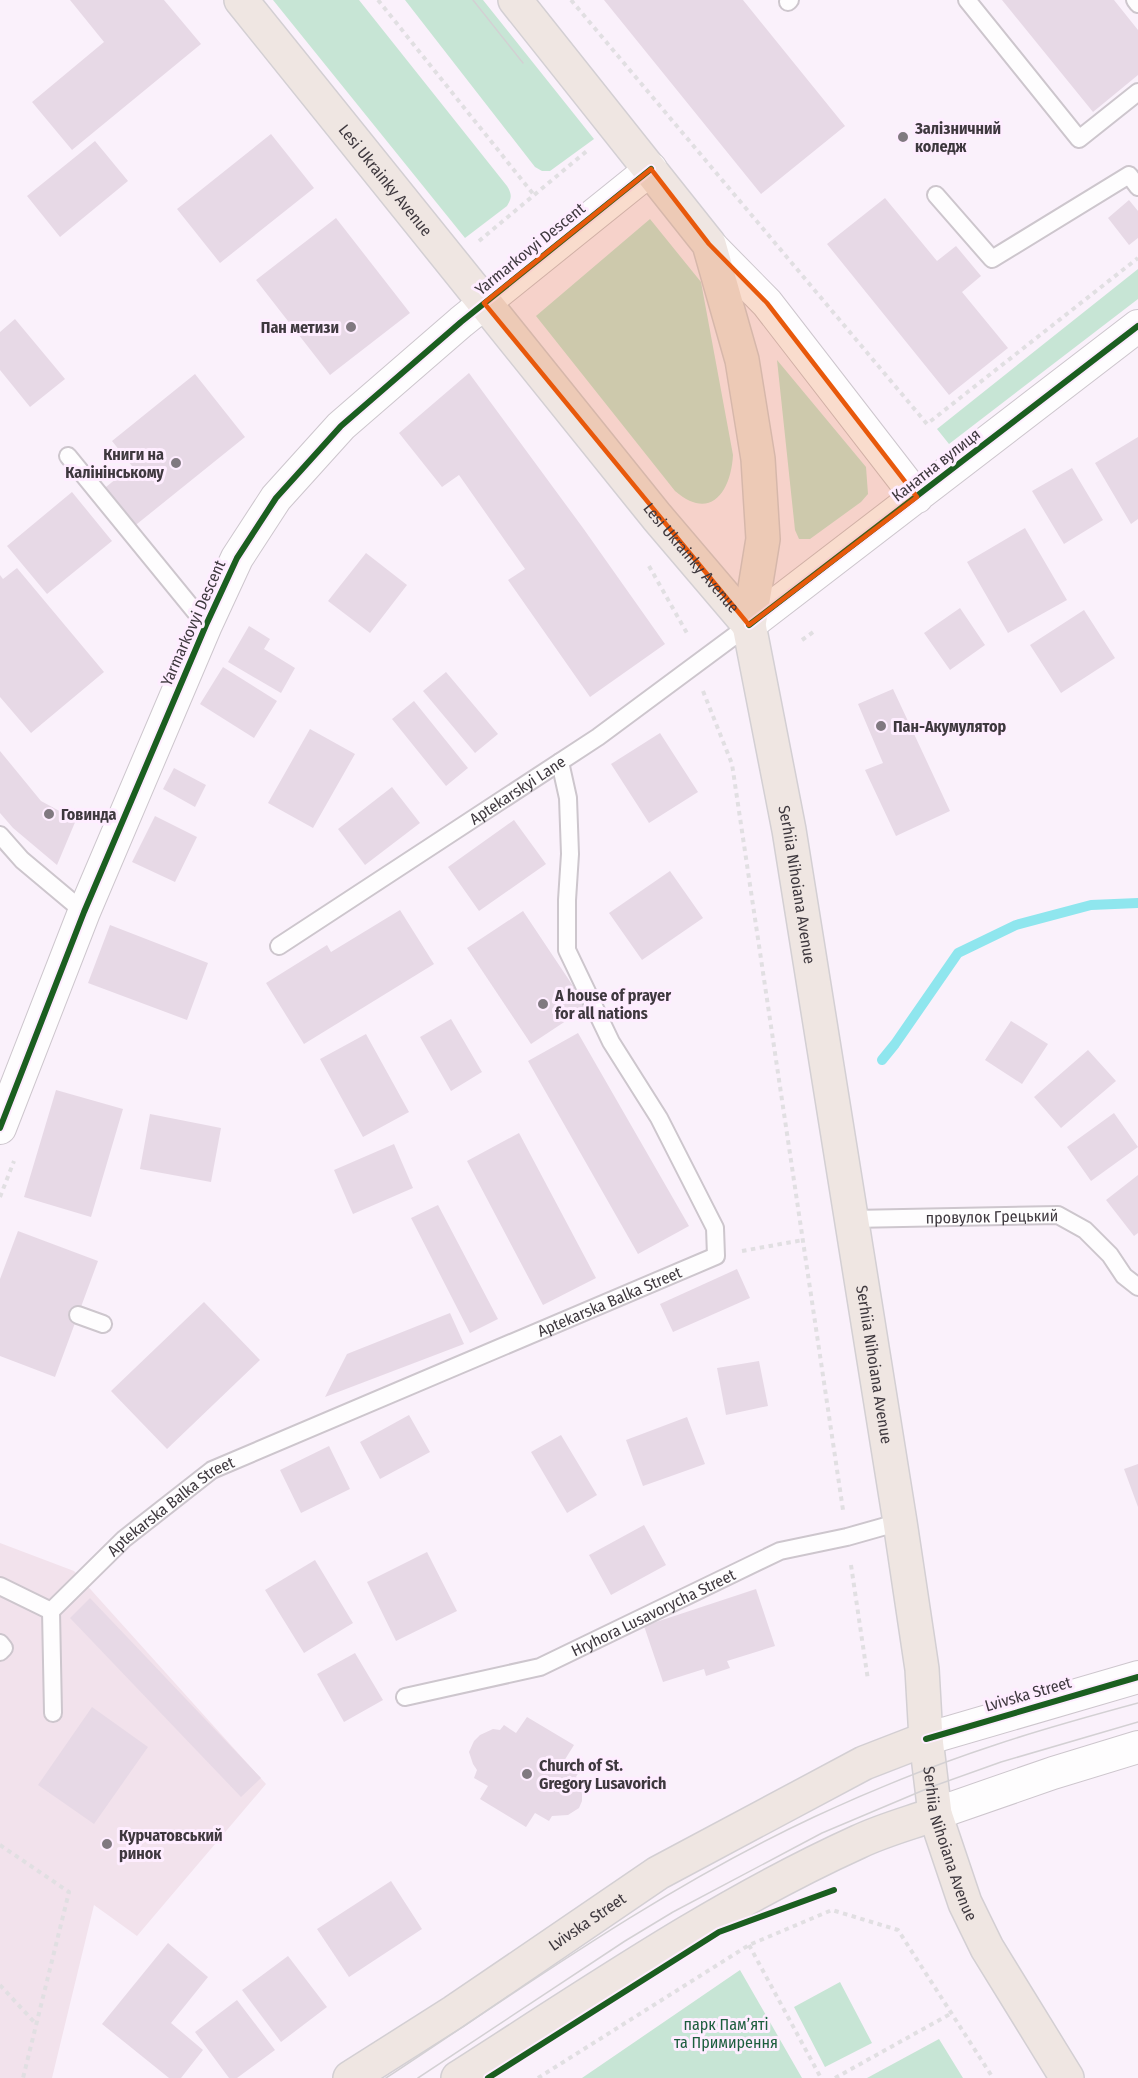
<svg xmlns="http://www.w3.org/2000/svg" width="1138" height="2078" font-family="'Fira Sans Condensed',sans-serif">
<rect width="100%" height="100%" fill="#faf1fb"/>
<!-- commercial -->
<path fill="#f2e2ec" d="M0 1543 74 1571 266 1784 137 1936 94 1905 52 2078H0Z"/>
<!-- green -->
<path fill="#c7e5d5" d="M273 0H359L507 186C512 194 512 198 507 206L465 238Z
M405 0H483L594 139 550 171H542L535 167Z
M650 219 701 282 733 455C731 491 711 522 675 491L536 316Z
M1138 269V299L949 444 937 429Z
M777 360 866 467 868 494 861 502 810 539H799L795 530Z
M740 1970 802 2078H582Z
M840 1982 872 2043 825 2067 794 2007Z
M939 2039 963 2078H867Z"/>
<g fill="none" stroke-linecap="round" stroke-linejoin="round">
<!-- stream -->
<path stroke="#8fe6ee" stroke-width="10" d="M882 1060 895 1044 958 953 1016 925 1091 905 1138 903"/>
</g>
<!-- building -->
<path fill="#e7d9e6" d="M70 0H164L201 44 72 150 32 102 104 42Z
M604 0H743L845 126 761 194Z
M1002 0H1114L1138 30V75L1093 112Z
M271 134 314 188 220 263 177 209Z
M95 141 128 181 60 237 27 196Z
M885 198 937 261 956 246 981 276 962 292 1008 348 949 395 827 244Z
M1129 200 1138 211V238L1129 245 1108 218Z
M336 218 410 313 330 375 256 280Z
M15 319 65 379 30 407 0 370V332Z
M469 373 583 528 665 644 590 697 508 580 525 569 459 475 442 487 399 433Z
M195 374 245 437 132 528 101 491 132 466 112 441Z
M1138 437V519L1131 524 1095 463Z
M1072 468 1103 520 1064 544 1032 491Z
M72 492 112 541 47 594 7 546Z
M1025 528 1067 600 1008 633 967 562Z
M366 553 407 585 370 633 328 601Z
M17 568 104 672 31 733 0 697V575L3 579Z
M960 608 985 645 950 670 924 633Z
M1084 610 1115 658 1061 693 1030 645Z
M249 626 270 639 264 649 295 668 281 693 228 662Z
M223 667 277 701 254 738 200 704Z
M446 672 498 734 475 753 423 691Z
M893 689 950 811 896 836 865 770 883 763 858 704Z
M414 701 468 768 446 786 392 719Z
M310 729 355 754 313 828 268 803Z
M660 733 698 792 649 823 611 764Z
M0 751 41 801 76 820 57 865 13 828 0 813Z
M174 768 206 785 195 807 163 789Z
M392 787 420 823 365 865 338 829Z
M155 816 197 837 175 882 132 862Z
M514 820 546 864 479 911 448 867Z
M670 871 703 918 642 960 609 913Z
M400 910 434 964 304 1044 266 983 327 945 331 952Z
M523 911 587 1007 531 1044 467 948Z
M110 925 208 963 187 1020 88 983Z
M451 1019 482 1072 451 1091 420 1037Z
M1011 1021 1048 1044 1022 1084 985 1060Z
M578 1033 689 1226 638 1254 528 1061Z
M366 1034 409 1112 363 1137 320 1059Z
M1088 1050 1116 1081 1061 1128 1034 1097Z
M56 1090 123 1109 91 1217 24 1197Z
M1114 1113 1138 1147 1091 1181 1067 1147Z
M150 1114 221 1128 211 1182 140 1169Z
M519 1133 596 1278 543 1305 467 1161Z
M394 1144 413 1188 353 1214 334 1170Z
M1138 1175V1233L1134 1236 1106 1200Z
M438 1205 498 1319 470 1333 411 1218Z
M18 1231 98 1261 55 1377 0 1356V1279Z
M737 1269 750 1298 673 1332 660 1304Z
M204 1302 260 1360 167 1449 111 1391Z
M450 1313 464 1344 325 1397 347 1354Z
M759 1361 768 1406 726 1415 717 1368Z
M409 1415 430 1452 380 1479 360 1442Z
M687 1417 705 1464 643 1486 626 1440Z
M561 1435 597 1495 567 1513 531 1452Z
M329 1446 350 1489 301 1513 280 1470Z
M1138 1464V1507L1124 1469Z
M644 1525 666 1565 611 1595 589 1555Z
M427 1552 457 1611 396 1641 367 1582Z
M315 1560 353 1623 304 1653 265 1590Z
M756 1589 775 1646 727 1661 730 1668 706 1676 704 1669 663 1682 644 1626Z
M90 1598 261 1778 241 1797 70 1618Z
M355 1653 383 1700 344 1722 317 1674Z
M92 1707 148 1747 94 1824 38 1785Z
M527 1717 574 1745 564 1761 580 1770 576 1777 581 1784 582 1792V1801L579 1808 568 1815 552 1816 549 1821 535 1813 526 1827 480 1799 488 1786 474 1778 477 1770 473 1764 469 1752 474 1741 480 1735 493 1729 500 1730 504 1725 516 1733Z
M391 1881 422 1929 349 1977 317 1929Z
M168 1943 208 1977 171 2023 203 2050 181 2078H169L102 2024Z
M288 1956 327 2007 281 2042 242 1990Z
M237 2000 275 2050 237 2078H229L195 2032Z"/>
<g fill="none" stroke-linecap="round" stroke-linejoin="round">
<!-- lane casing -->
<g stroke="#cdc6cd" stroke-width="20">
<g id="lane">
<path d="M967 0 1079 139 1138 92"/>
<path d="M1135 0 1138 4"/>
<path d="M788 2 790 0"/>
<path d="M936 195 992 259 1129 175 1138 187"/>
<path d="M68 456 206 625"/>
<path d="M0 835 22 860 84 912"/>
<path id="s1" d="M279 946 598 737 749 625"/>
<path id="s2" d="M852 1219 1058 1215 1085 1230 1110 1255 1124 1276 1138 1287"/>
<path d="M78 1315 103 1324"/>
<path d="M0 1586 51 1611"/>
<path id="s3" d="M51 1611 124 1539 212 1470 716 1256 715 1228 659 1118 611 1042 567 950V900L570 854 568 798 560 762"/>
<path d="M51 1611 53 1713"/>
<path d="M0 1643 4 1648 0 1652"/>
<path id="s4" d="M405 1697 540 1667 780 1551 847 1537 900 1522"/>
</g>
</g>
<!-- street casing -->
<g stroke="#cdc6cd" stroke-width="34">
<path id="street" d="M709 244 767 303 917 497
M749 625 1138 326
M0 1128 84 912 206 625 237 558 276 498 341 426 461 322 651 169
M926 1739 1138 1677
M935 1814 1053 1773 1138 1747"/>
</g>
<!-- primary casing -->
<g stroke="#d3cfd3" stroke-width="36">
<g id="primary">
<path id="s5" d="M241 0 657 517 749 625"/>
<path id="s6" d="M515 0 709 244 742 360 758 459 763 539 749 625 789 830 900 1522 922 1669 926 1739 935 1814 965 1903 987 1948 1067 2078"/>
<path id="s7" d="M350 2078 454 2012 658 1873 864 1763 926 1739"/>
<path d="M458 2078C588 1995 717 1906 858 1842 883 1830 910 1823 935 1814"/>
</g>
</g>
<!-- path -->
<path stroke="#e1dfe2" stroke-width="4" stroke-dasharray="4.5 4.5" stroke-linecap="butt" d="M378 0 534 195
M571 0 927 424 1138 258
M479 241 588 150
M649 566 688 635
M802 640 816 630
M703 691 732 764 843 1510
M0 1197 14 1161
M742 1251 803 1240
M851 1565 868 1680
M0 1845 69 1892 23 2078
M749 1945 821 2078
M0 1985 36 2024
M538 2078 749 1945 832 1910 898 1930 993 2078
M835 2078 952 2013"/>
<!-- lane -->
<use href="#lane" stroke="#fefdfe" stroke-width="16"/>
<!-- street -->
<use href="#street" stroke="#fefdfe" stroke-width="32"/>
<!-- primary -->
<use href="#primary" stroke="#efe6e2" stroke-width="33"/>
<!-- tram -->
<path stroke="#d3d0d3" stroke-width="1.5" d="M473 0 523 63
M386 2078C525 1986 662 1888 814 1817 872 1790 934 1765 995 1745 1042 1729 1090 1716 1138 1703
M418 2078 625 1941 673 1912 822 1833 931 1787 1001 1762 1138 1722"/>
<!-- cycleway casing -->
<g stroke="#feedff" stroke-width="10">
<path id="cycleway" d="M749 625 1138 326
M0 1128 84 912 206 625 237 558 276 498 341 426 461 322 651 169
M926 1739 1138 1677
M488 2078 719 1932 834 1890"/>
</g>
<!-- cycleway -->
<use href="#cycleway" stroke="#1b5e20" stroke-width="6"/>
</g>
<!-- marked area -->
<path fill="#e8590c" fill-opacity="0.2" stroke="#e8590c" stroke-width="4.5" stroke-linejoin="round" d="M651 169 709 244 767 303 917 497 749 625 484 303Z"/>
<!-- markers -->
<g fill="#807980" stroke="#feedff" stroke-width="2">
<circle cx="903" cy="137" r="6"/>
<circle cx="351" cy="327" r="6"/>
<circle cx="176" cy="463" r="6"/>
<circle cx="881" cy="726" r="6"/>
<circle cx="49" cy="814" r="6"/>
<circle cx="543" cy="1004" r="6"/>
<circle cx="527" cy="1774" r="6"/>
<circle cx="107" cy="1844" r="6"/>
</g>
<g text-anchor="middle" dominant-baseline="central" stroke-width="6" stroke-linejoin="round" paint-order="stroke">
<!-- poi labels -->
<g font-size="16" font-weight="bold" fill="#3e383e" stroke="#feedff" text-anchor="start">
<text x="915" y="128">Залізничний<tspan x="915" dy="18">коледж</tspan></text>
<text x="339" y="327" text-anchor="end">Пан метизи</text>
<text x="164" y="454" text-anchor="end">Книги на<tspan x="164" dy="18">Калінінському</tspan></text>
<text x="893" y="726">Пан-Акумулятор</text>
<text x="61" y="814">Говинда</text>
<text x="555" y="995">A house of prayer<tspan x="555" dy="18">for all nations</tspan></text>
<text x="539" y="1765">Church of St.<tspan x="539" dy="18">Gregory Lusavorich</tspan></text>
<text x="119" y="1835">Курчатовський<tspan x="119" dy="18">ринок</tspan></text>
</g>
<!-- street labels -->
<g font-size="16" fill="#3e383e" stroke="#feedff">
<text stroke="none"><textPath href="#s5" startOffset="231">Lesi Ukrainky Avenue</textPath></text>
<text transform="translate(530 249) rotate(-39)">Yarmarkovyi Descent</text>
<text transform="translate(936 465) rotate(-38)">Канатна вулиця</text>
<text stroke="none"><textPath href="#s5" startOffset="717">Lesi Ukrainky Avenue</textPath></text>
<text transform="translate(193 623) rotate(-66)">Yarmarkovyi Descent</text>
<text stroke="none"><textPath href="#s1" startOffset="285">Aptekarskyi Lane</textPath></text>
<text stroke="none"><textPath href="#s6" startOffset="964">Serhiia Nihoiana Avenue</textPath></text>
<text stroke="none"><textPath href="#s2" startOffset="140">провулок Грецький</textPath></text>
<text stroke="none"><textPath href="#s3" startOffset="646">Aptekarska Balka Street</textPath></text>
<text stroke="none"><textPath href="#s6" startOffset="1450">Serhiia Nihoiana Avenue</textPath></text>
<text stroke="none"><textPath href="#s3" startOffset="160">Aptekarska Balka Street</textPath></text>
<text stroke="none"><textPath href="#s4" startOffset="264">Hryhora Lusavorycha Street</textPath></text>
<text transform="translate(1028 1694) rotate(-16)">Lvivska Street</text>
<text stroke="none"><textPath href="#s6" startOffset="1936">Serhiia Nihoiana Avenue</textPath></text>
<text stroke="none"><textPath href="#s7" startOffset="284">Lvivska Street</textPath></text>
</g>
<!-- park labels -->
<g font-size="16" fill="#1d5e3e" stroke="#feedff">
<text x="726" y="2024">парк Памʼяті<tspan x="726" dy="18">та Примирення</tspan></text>
</g>
</g>
</svg>
